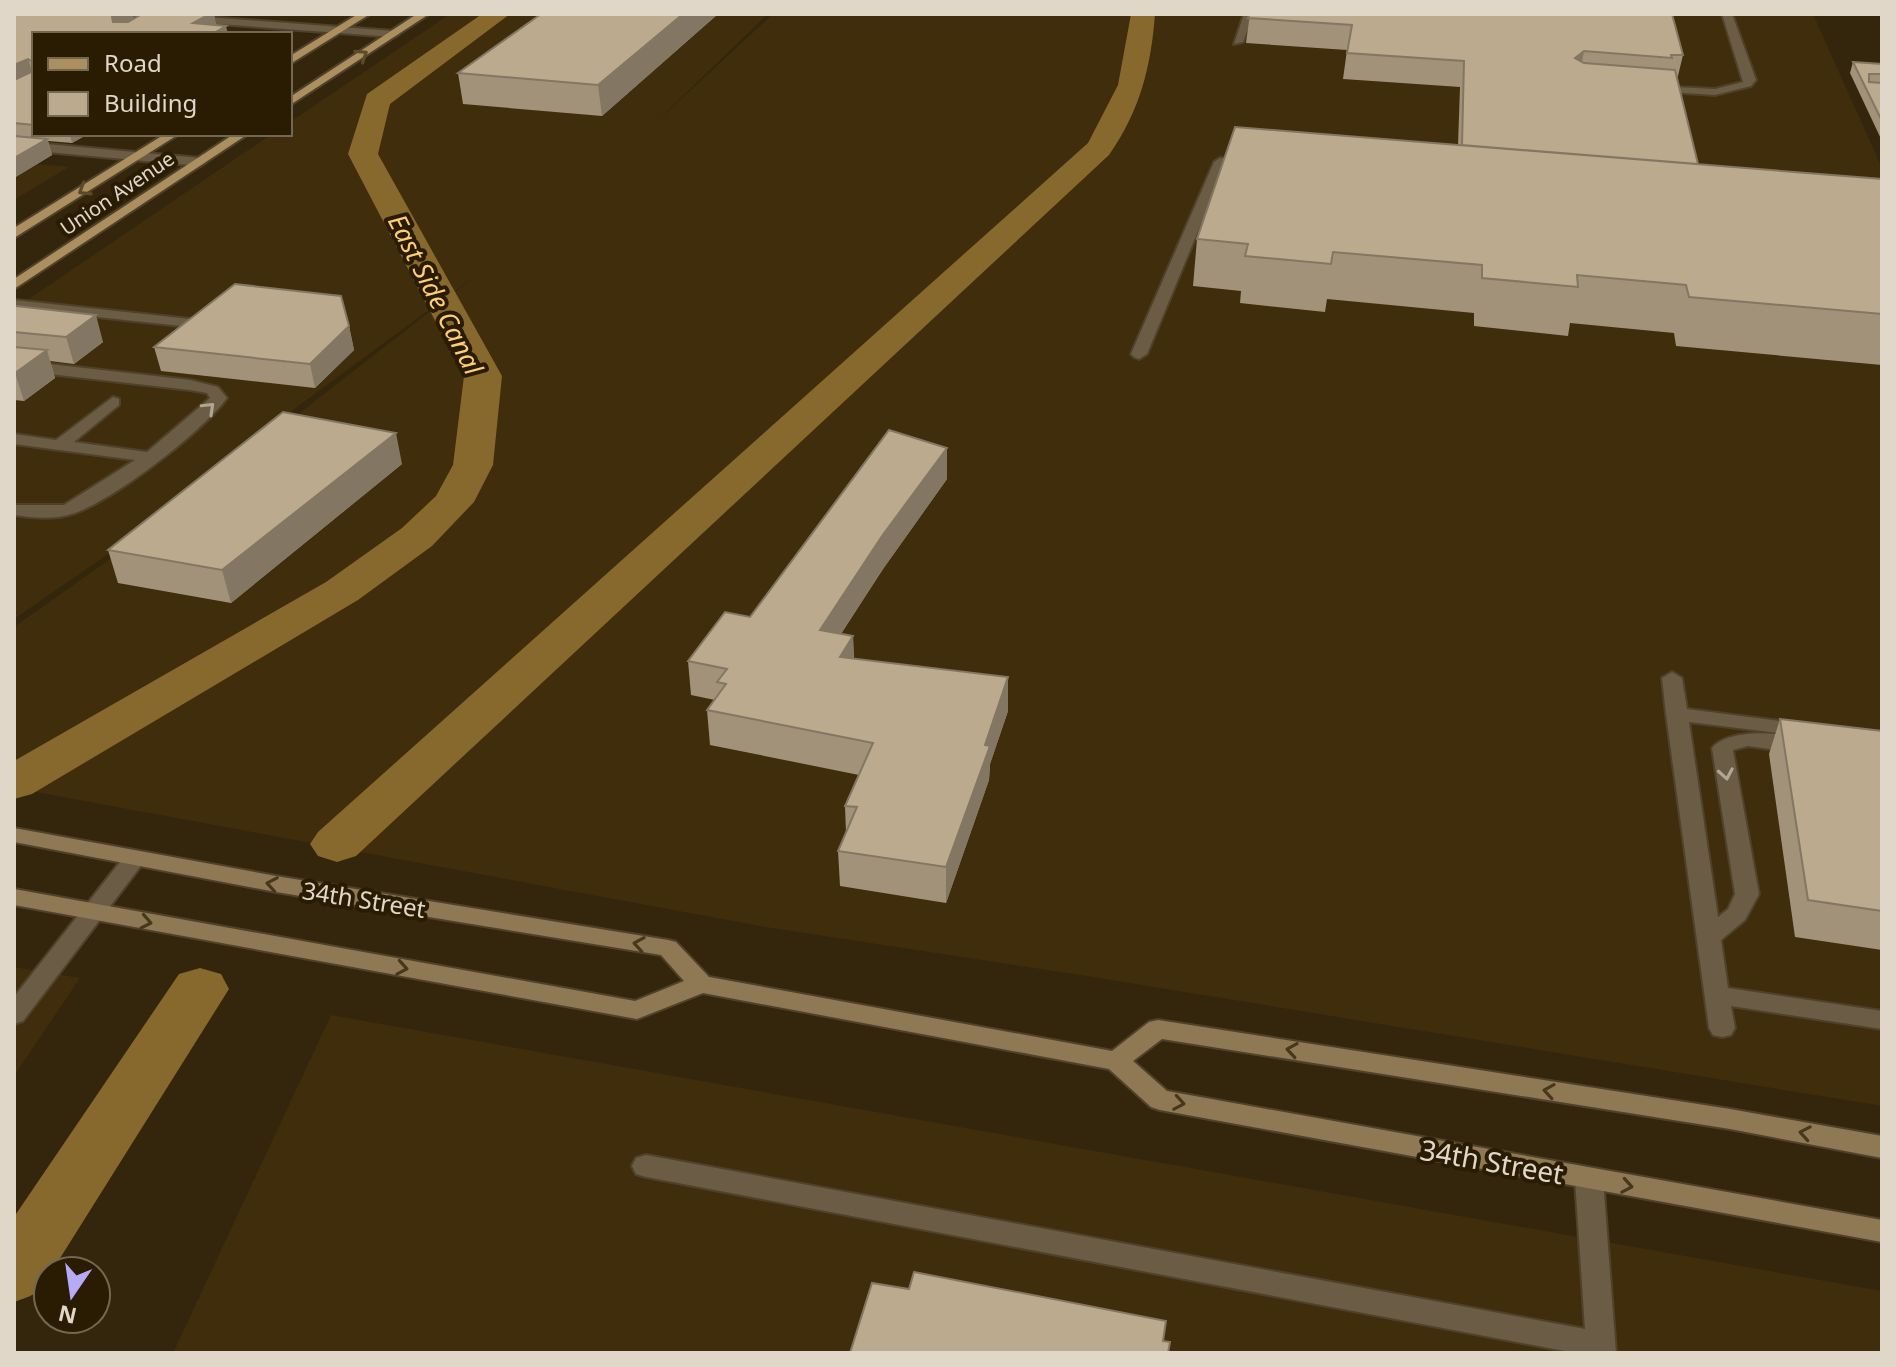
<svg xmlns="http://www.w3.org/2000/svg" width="1896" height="1367" font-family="'Noto Sans',sans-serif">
<rect width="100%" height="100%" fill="#34260c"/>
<!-- built -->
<path fill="#3f2d0b" d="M450 14H768L655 123 773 14H1813L1882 168V1106L1074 974 765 927 14 788V627L134 542 478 274 297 407 136 535 14 619V309L272 134H290V122Z
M14 162 69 167 14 200Z
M14 967 80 978 14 1076Z
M331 1015 1882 1291V1353H173Z"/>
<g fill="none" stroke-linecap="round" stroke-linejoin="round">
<!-- canal -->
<path fill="#87682d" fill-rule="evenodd" d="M482 14H510L390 104 378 154 502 376 493 465 474 502 432 546 358 600 32 794 14 799V761L326 582 402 528 436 496 453 465 464 376 348 154 367 94Z
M1131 14H1155C1151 67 1140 111 1109 155L356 856 337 862 318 856 310 844 318 832 1088 143 1118 85Z
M200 968 221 974 229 989 52 1271H48C47 1292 31 1296 14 1302V1217L179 974Z"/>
<!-- lane casing -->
<g stroke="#50422a" stroke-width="4">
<path id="lane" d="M1244 14H1254L1243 42 1234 44Z
M1722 14H1732L1756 80 1751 86 1715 95 1652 91 1650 89 1656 86 1715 89 1743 82Z
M1220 158 1247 160 1253 164 1247 168 1225 166 1147 354 1139 359 1134 357 1131 354 1214 162Z
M14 300 209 321 216 325 209 329 14 308Z
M14 360 190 380 218 387 227 398C202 432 115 499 75 513 55 520 35 518 14 515V505H64L135 460 14 444V434L56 440 113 397 119 399V405L74 442 147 452 210 398 207 393 190 390 14 370Z
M1672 672 1682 678 1687 709 1803 724 1813 730 1803 736 1689 722 1718 917 1728 909 1735 894 1712 748C1727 728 1794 729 1809 747L1799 753 1748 746 1733 750 1759 894 1745 920 1721 940 1728 988 1882 1011V1029L1731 1006 1735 1028 1731 1035 1722 1037 1713 1035 1709 1028 1666 714 1662 678Z
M135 851 143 853 146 858 143 863 23 1021 14 1024V997L127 853Z
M646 1155 1585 1329 1575 1179 1579 1171 1589 1168 1599 1171 1603 1179 1616 1353H1575L646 1177 636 1174 632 1166 636 1158Z"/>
</g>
<!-- street casing -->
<g stroke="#50422a" stroke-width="4">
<path id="street" d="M118 14H165L394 31 399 34 394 37 123 17Z
M14 141 200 158 206 162 200 166 14 149Z"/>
</g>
<!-- secondary casing -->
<g stroke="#50422a" stroke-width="4">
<path id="secondary" d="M14 828 276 876 668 940 676 942 709 977 1112 1051 1149 1022 1158 1020 1730 1109 1882 1136V1158L1730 1129 1162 1039 1133 1061 1167 1091 1882 1220V1242L1160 1110 1151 1107 1109 1069 703 993 637 1019 14 905V889L635 1001 684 981 661 955 276 892 14 842Z"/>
</g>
<!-- primary casing -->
<g stroke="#50422a" stroke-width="4">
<path id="primary" d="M358 14H370L290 64V56Z
M417 14H429L290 105V97Z
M165 134H179L14 238V228Z
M234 134H248L14 289V279Z"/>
</g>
<!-- lane -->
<use href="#lane" fill="#6a5c45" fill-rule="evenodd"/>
<!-- street -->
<use href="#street" fill="#6a5c45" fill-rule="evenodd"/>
<!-- secondary -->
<use href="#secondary" fill="#8f7954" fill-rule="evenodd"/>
<!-- primary -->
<use href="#primary" fill="#ab8f5f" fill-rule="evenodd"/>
</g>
<!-- wall -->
<path fill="#a19279" d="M14 14H132L134 19 142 14H240L236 16 214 15 216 25 34 34V134H88L72 143 48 141 52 155 14 178Z
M718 14 602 116 463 104 458 73Z
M1250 14 1683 55 1677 80 1698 164 1882 179V365L1676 346 1674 333 1570 323 1568 336 1474 326V313L1327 299 1325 312 1240 303 1241 291 1193 286 1197 239 1458 145 1460 87 1343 79 1347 50 1246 43Z
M1853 62 1882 64V141L1850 73Z
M14 307 103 342 74 364 50 361 55 378 24 401 14 400Z
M349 326 354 350 315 388 161 371 154 347Z
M402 464 231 603 118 583 108 550Z
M947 479 883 569 841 634 853 636 854 659 1008 677V711L990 764 989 780 946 903 840 886 838 851 846 833 845 806 859 775 710 745 707 710 715 700 691 695 688 661Z
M1780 719 1882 731V950L1795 937 1769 754Z"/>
<!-- shaded-wall -->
<path fill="#837763" d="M117 14H132L134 21 116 31 112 17Z
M210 14H214L216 27 193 23Z
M683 14H718L602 116 598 85Z
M226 26 228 34H212Z
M1584 51 1579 77 1575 58Z
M28 59 33 74 14 83V65Z
M70 134H88L72 143Z
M47 139 52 155 14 178V158Z
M96 315 103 342 74 364 66 337Z
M349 326 354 350 315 388 310 364Z
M47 350 55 378 24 401 15 373Z
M396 433 402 464 231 603 222 570Z
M947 448V479L883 569 821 664 820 630 882 536Z
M853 636 854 670 840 657Z
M1008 677V711L990 764 989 780 946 903V867L985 745Z"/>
<!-- building -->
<path fill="#bbaa8d" stroke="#837763" stroke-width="2" d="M14 14H117L112 17 113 22H128L142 14H210L193 23 226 26 212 34H34V125L14 123V80L31 72 33 62 28 59 14 65Z
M541 14H683L598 85 458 73Z
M1250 14H1672L1683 55H1671L1672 58 1584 51 1575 58 1584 63 1675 70 1698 164 1462 145 1464 61 1347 53 1352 25 1248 18Z
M1853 62 1882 64V74H1869V82L1882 83V121Z
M1235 127 1882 179V314L1689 297 1686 285 1577 275 1578 287 1482 278V265L1333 252 1331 264 1245 256 1248 244 1197 239Z
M14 136 47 139 14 158Z
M235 284 341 296 349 326 310 364 154 347Z
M16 306 96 315 66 337 14 332V307Z
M14 347 47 350 15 373Z
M283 412 396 433 222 570 108 550Z
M889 430 947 448 882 536 820 630 853 636 840 657 1008 677 985 745 990 746 946 867 838 851 857 807 845 806 873 743 707 710 726 684 717 682 727 669 688 661 725 612 750 617Z
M1780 719 1882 731V911L1808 900Z
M914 1272 1166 1321 1163 1341 1170 1342 1168 1353H850L872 1283 909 1289Z"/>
<!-- one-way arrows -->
<defs><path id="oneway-chevron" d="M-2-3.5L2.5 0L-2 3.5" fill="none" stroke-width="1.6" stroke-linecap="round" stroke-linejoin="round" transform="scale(2)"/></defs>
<g stroke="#5d4a28">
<use href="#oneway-chevron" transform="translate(362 55) rotate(-33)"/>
<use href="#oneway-chevron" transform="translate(84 190) rotate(148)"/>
</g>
<g stroke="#b1a694">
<use href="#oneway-chevron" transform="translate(209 408) rotate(-44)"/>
<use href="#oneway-chevron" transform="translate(1726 774) rotate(80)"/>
</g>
<g stroke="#48381b">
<use href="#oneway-chevron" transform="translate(272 884) rotate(-170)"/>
<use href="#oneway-chevron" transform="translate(146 922) rotate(11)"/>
<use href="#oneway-chevron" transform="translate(639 944) rotate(-171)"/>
<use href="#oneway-chevron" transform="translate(402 968) rotate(10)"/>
<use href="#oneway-chevron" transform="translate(1292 1050) rotate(-171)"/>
<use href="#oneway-chevron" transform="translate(1549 1091) rotate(-171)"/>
<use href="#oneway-chevron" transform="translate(1179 1103) rotate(10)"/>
<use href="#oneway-chevron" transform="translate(1805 1133) rotate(-170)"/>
<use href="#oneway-chevron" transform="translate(1627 1186) rotate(10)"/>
</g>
<g text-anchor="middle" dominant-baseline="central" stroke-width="8" stroke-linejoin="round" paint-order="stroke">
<!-- far-street labels -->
<g font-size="20" fill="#e0d7c8" stroke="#291c03">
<text transform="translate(117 193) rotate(-34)">Union Avenue</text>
</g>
<!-- street labels -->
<g font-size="24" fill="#e0d7c8" stroke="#291c03">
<text transform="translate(364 899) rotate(9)">34th Street</text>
</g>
<!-- water labels -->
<g font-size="26" font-style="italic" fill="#fdce79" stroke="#291c03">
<text transform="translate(436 294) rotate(63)">East Side Canal</text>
</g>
<!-- near-street labels -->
<g font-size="28" fill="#e0d7c8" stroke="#291c03">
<text transform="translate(1492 1161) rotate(10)">34th Street</text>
</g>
</g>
<!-- border -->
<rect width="1896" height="1367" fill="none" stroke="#e0d7c8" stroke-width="32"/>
<!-- legend -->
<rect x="32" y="32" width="260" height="104" fill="#291c03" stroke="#726752" stroke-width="2"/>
<rect x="48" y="58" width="40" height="12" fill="#ab8f5f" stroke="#726752" stroke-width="2"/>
<text x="104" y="72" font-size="24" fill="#e0d7c8">Road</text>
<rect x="48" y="92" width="40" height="24" fill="#bbaa8d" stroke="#726752" stroke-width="2"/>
<text x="104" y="112" font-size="24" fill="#e0d7c8">Building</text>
<!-- north arrow -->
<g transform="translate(72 1295) rotate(193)"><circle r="38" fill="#291c03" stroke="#726752" stroke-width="2"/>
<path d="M0-6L14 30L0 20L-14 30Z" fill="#b7abf8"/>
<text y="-12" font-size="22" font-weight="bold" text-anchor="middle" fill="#e0d7c8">N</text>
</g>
</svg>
